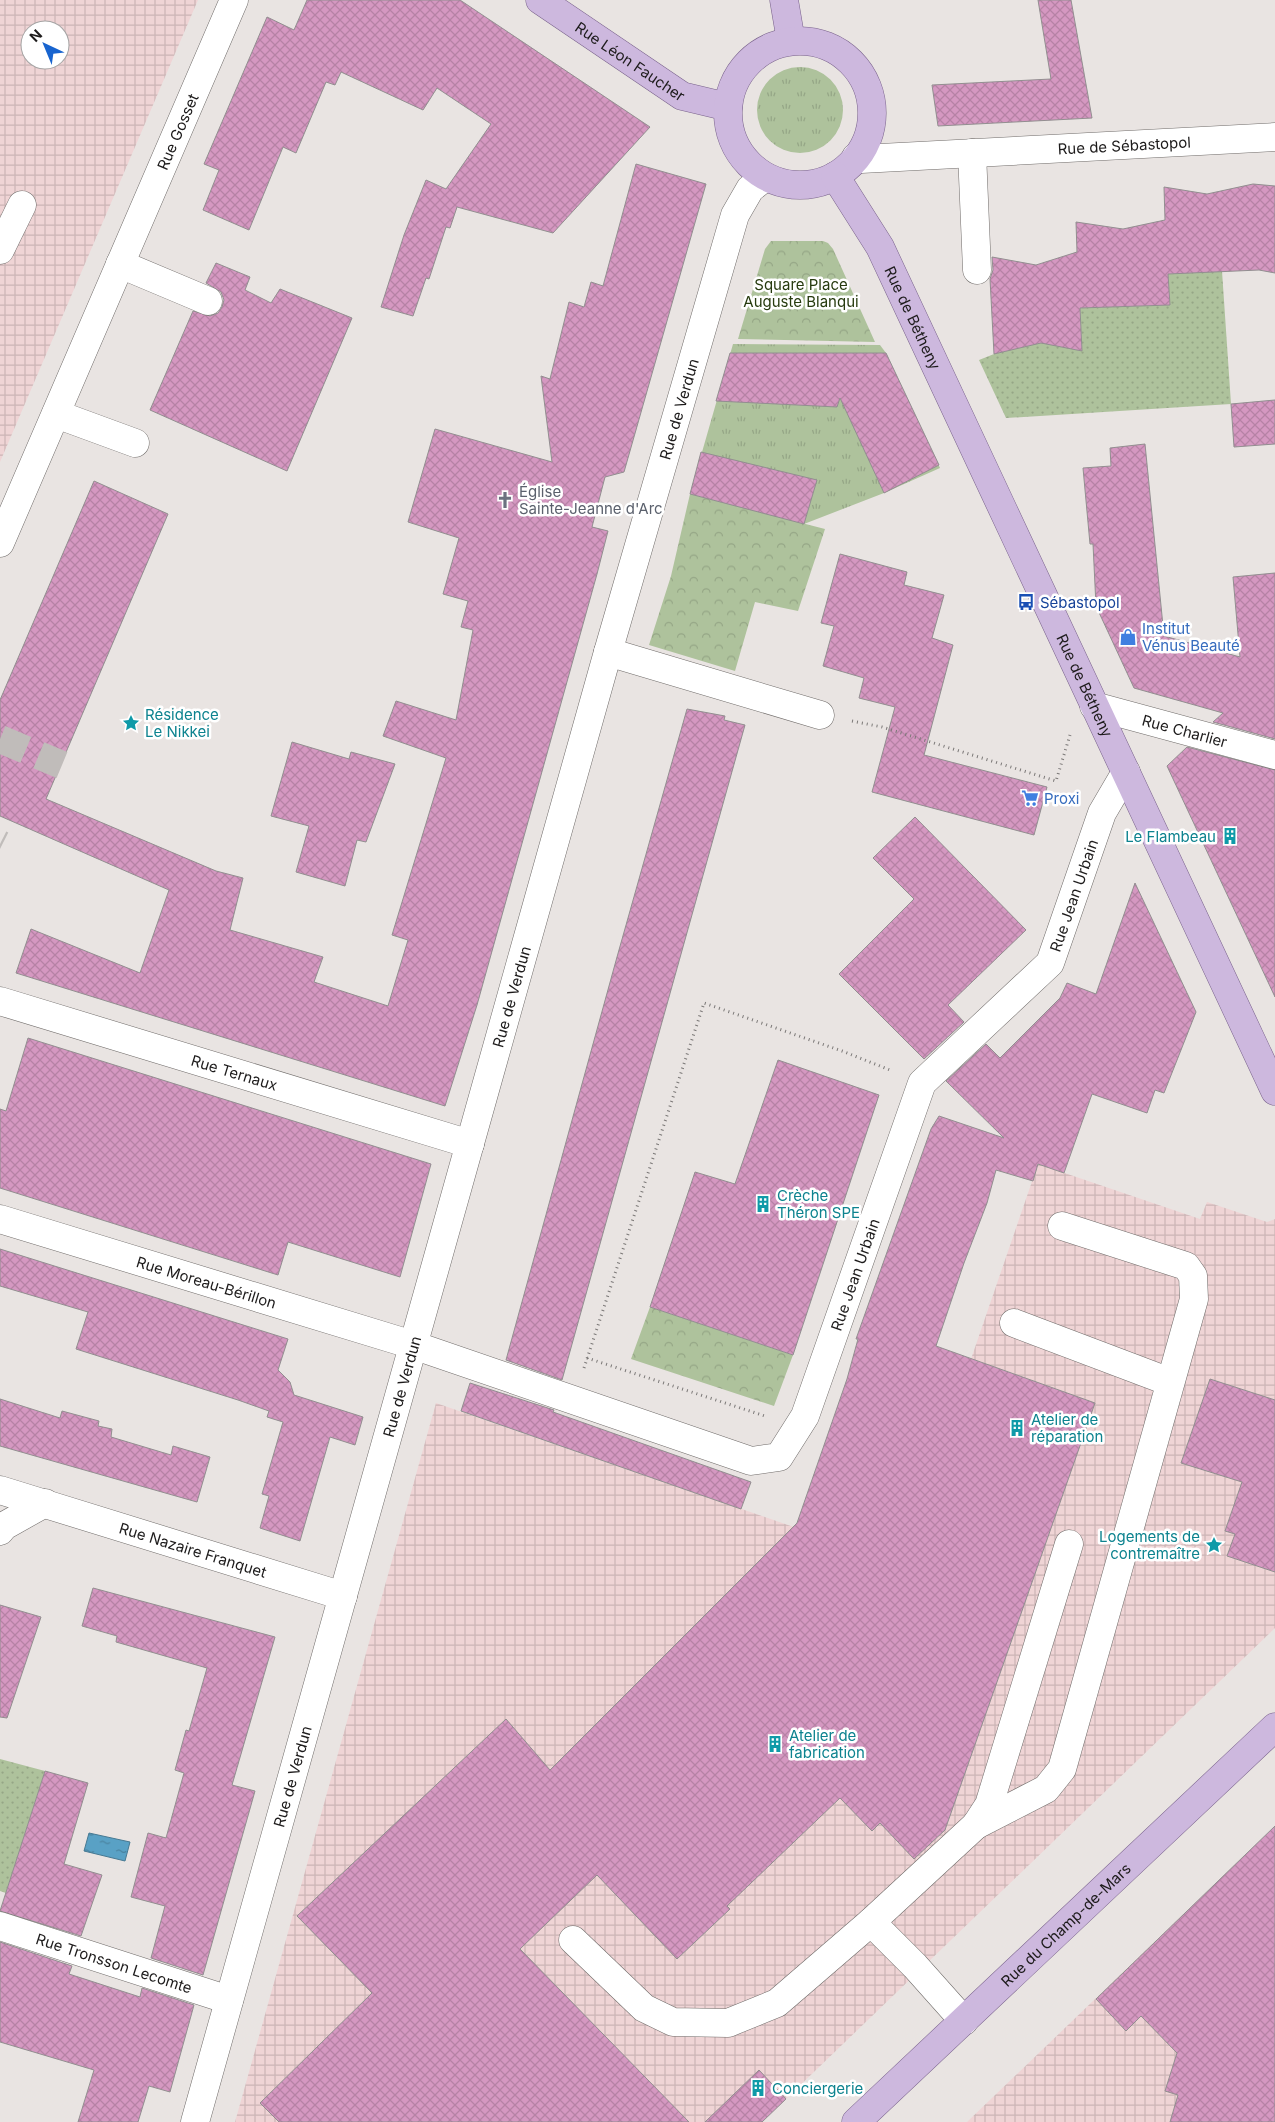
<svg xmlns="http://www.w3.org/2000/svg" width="1275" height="2122" font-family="Inter,sans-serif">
<defs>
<pattern id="industrial-grid" width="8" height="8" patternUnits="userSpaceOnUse" patternTransform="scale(1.25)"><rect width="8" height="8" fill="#efd4d5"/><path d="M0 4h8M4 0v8" fill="none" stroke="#ccb5b6"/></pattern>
<pattern id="grass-tufts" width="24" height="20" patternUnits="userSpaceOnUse" patternTransform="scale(1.25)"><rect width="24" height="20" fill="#aec29c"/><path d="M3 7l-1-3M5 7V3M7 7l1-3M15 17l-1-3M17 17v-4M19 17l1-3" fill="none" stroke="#95a686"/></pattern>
<pattern id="park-crowns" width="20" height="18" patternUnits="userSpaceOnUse" patternTransform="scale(1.25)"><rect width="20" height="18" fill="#aec29c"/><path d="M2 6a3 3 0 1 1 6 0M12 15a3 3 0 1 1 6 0" fill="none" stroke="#95a686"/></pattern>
<pattern id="garden-dots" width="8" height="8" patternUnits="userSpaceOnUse" patternTransform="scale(1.25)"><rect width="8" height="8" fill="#aec29c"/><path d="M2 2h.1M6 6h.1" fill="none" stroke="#95a686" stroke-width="1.8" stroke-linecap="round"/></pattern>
<pattern id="water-ripples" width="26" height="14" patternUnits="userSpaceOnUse" patternTransform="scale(1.25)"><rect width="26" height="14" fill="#59a1c5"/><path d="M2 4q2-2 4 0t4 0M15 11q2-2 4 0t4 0" fill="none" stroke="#49829f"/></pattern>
<pattern id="building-cross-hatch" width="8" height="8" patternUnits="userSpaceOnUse" patternTransform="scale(1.25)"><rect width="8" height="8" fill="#d598c1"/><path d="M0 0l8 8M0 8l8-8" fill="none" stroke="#b682a5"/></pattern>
</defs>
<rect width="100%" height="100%" fill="#e9e4e2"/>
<!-- industrial -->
<path fill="url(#industrial-grid)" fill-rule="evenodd" d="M0 0H198L0 462ZM30 30H60V60H30Z
M1038 1164 1200 1219 1207 1202 1267 1222 1275 1219V1628L762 2122H235L436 1403 837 1542 971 1359Z
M1244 1856 1275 2122H967Z"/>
<!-- grass -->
<path fill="url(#grass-tufts)" d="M757 110a43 43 0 1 1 86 0a43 43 0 1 1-86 0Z
M733 344 880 345 886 353 940 468 884 493 804 524 690 494Z"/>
<!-- park -->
<path fill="url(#park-crowns)" d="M771 241H823L828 243 833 249 875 342 738 339 765 249Z
M690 494 825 529 798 611 755 602 735 671 649 645 671 576Z
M650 1307 793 1355 774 1406 631 1359Z"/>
<!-- garden -->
<path fill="url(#garden-dots)" d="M1222 271 1231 404 1006 418 979 360 994 354 1030 345 1029 339 1082 351 1080 308 1170 305 1168 274Z
M0 1759 45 1771 6 1893 0 1891Z"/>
<!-- water -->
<path fill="url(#water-ripples)" stroke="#477992" d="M89 1833 130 1842 125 1861 84 1851Z"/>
<!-- building -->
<path fill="url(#building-cross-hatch)" stroke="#928e90" d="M307 0H460L650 127 553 233 457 207 450 228 446 227 429 279 426 278 413 316 381 307 404 235 426 180 446 189 491 124 437 88 423 110 341 72 335 85 326 82 296 153 283 147 249 230 203 210 219 170 204 164 267 17 294 30Z
M1038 0H1071L1092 118 938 126 932 85 1051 79Z
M636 164 706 184 624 472 605 477 592 527 608 531 597 574 477 1005 445 1106 16 973 31 929 140 973 169 890 0 816V700L94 481 168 514 46 799 216 871 243 878 230 930 323 957 314 982 388 1006 408 940 392 935 446 758 383 736 396 701 456 720 473 630 461 627 468 601 443 594 459 538 408 522 435 429 552 462 541 376 550 379 569 302 584 307 591 282 603 286Z
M1253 184 1275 186V273L1259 270 1168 274 1170 305 1080 308 1082 351 1041 343 994 354 990 279 993 270 992 257 1036 265 1077 252 1076 222 1123 229 1165 220 1164 187 1207 194Z
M216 263 250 277 245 290 271 303 280 289 352 318 287 471 150 410 193 311 210 316 218 313 222 307 224 300 221 292 206 283Z
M730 353H886L939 465 884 493 840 398 837 407 716 401Z
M1275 400V444L1234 447 1231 404Z
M1145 444 1164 636 1240 657 1233 577 1275 573V739L1213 722 1223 713 1134 688 1096 606 1093 544H1090L1083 468 1111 466 1110 448Z
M701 452 817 480 804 524 690 494Z
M840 554 907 572 904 585 944 595 932 638 953 645 924 755 1047 787 1034 835 872 792 895 707 859 698 864 678 823 666 834 626 821 623Z
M687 709 725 716 724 720 745 725 562 1380 506 1360 617 957Z
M292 742 349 759 351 752 395 764 366 842 357 840 345 886 296 872 309 826 271 816Z
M1187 747 1275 770V997L1167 766Z
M915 817 1026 930 948 1005 964 1022 924 1059 839 974 914 899 873 858Z
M1135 883 1196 1012 1164 1093 1155 1090 1147 1113 1092 1094 1064 1173 1038 1164 1033 1181 996 1170 987 1203 964 1263 936 1346 1095 1403 945 1830 914 1859 880 1823 872 1831 840 1798 727 1906 730 1909 677 1959 597 1875 520 1949 689 2122H279L260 2103 372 1993 297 1916 506 1719 550 1770 797 1523 847 1379 858 1339H856L931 1129 939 1116 1004 1138 946 1081 986 1044 1000 1058 1060 998 1067 983 1096 994Z
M28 1038 431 1164 400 1277 288 1242 278 1275 0 1188V1109L6 1111Z
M778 1060 879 1095 793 1355 650 1307 695 1172 735 1184Z
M0 1249 288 1339 278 1370 290 1382 294 1395 363 1417 355 1445 330 1437 300 1541 260 1528 269 1496 262 1494 283 1422 267 1417 269 1411 238 1400 76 1349 88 1312 0 1286Z
M1210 1379 1275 1400V1572L1227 1556 1235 1534 1225 1531 1242 1482 1181 1463Z
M470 1383 554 1410 553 1412 751 1482 741 1509 461 1411Z
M0 1399 60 1418 62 1411 99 1421 98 1426 112 1429 111 1437 171 1455 173 1446 210 1457 197 1502 0 1446Z
M93 1588 275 1637 232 1785 255 1791 203 1975 151 1958 165 1906 131 1897 148 1833 166 1838 184 1773 175 1770 186 1730 189 1731 207 1668 116 1642 117 1636 82 1626Z
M0 1605 41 1617 7 1718 0 1717Z
M45 1771 88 1783 64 1864 102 1875 81 1936 0 1911Z
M1275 1826V2122H1170L1178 2095 1165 2091 1177 2053 1141 2016 1126 2031 1096 1999Z
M0 1942 72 1966 69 1974 140 1997 142 1988 194 2005 170 2092 149 2086 138 2122H78L94 2070 0 2042Z
M759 2070 786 2099 762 2122H705Z"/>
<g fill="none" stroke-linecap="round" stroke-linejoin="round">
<!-- minor-tunnel -->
<path stroke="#c0bcba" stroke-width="28" stroke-dasharray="28 14" stroke-linecap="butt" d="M0 739 62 765
M0 844 2 845"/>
<!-- minor casing -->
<g stroke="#706c6a" stroke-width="29">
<g id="minor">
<path d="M972 153 977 270"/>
<path id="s1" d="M856 157 861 159 1275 137"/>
<path d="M0 250 22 205"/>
<path d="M120 264 208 301"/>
<path d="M56 414 135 443"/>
<path id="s2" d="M0 543 234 0"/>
<path d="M608 652 820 715"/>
<path id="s3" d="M1094 706 1275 755"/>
<path id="s4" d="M0 1001 470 1144"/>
<path id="s5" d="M0 1219 413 1345 751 1461 779 1457 805 1416 922 1083 1050 963 1102 813 1126 772"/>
<path d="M1014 1323 1170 1382"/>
<path id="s6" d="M0 1490 343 1596"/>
<path d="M0 1531 4 1526 45 1503"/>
<path d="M976 1825 1046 1789 1062 1769 1194 1299 1193 1276 1186 1266 1062 1226"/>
<path d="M871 1922 976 1825 989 1805 1069 1544"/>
<path id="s7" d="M0 1926 229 2000"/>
<path d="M573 1940 644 2008 673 2022 728 2023 777 2003 871 1922 915 1966 964 2021"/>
<path id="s8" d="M195 2122 608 652 735 215 750 189 765 177"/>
</g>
</g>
<!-- major casing -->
<g stroke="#79628b" stroke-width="29">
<g id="major">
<path id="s9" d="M540 0 682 96 728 107"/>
<path d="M784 0 791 41"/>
<circle cx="800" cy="113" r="72"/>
<path id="s10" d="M835 176 880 247 1275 1091"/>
<path id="s11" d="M856 2122 1275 1727"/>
</g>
</g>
<!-- path -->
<path stroke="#7b7877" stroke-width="3" stroke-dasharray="1 4" stroke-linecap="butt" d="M852 721 882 727 1056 781 1070 735
M587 1358 765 1416
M584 1368 704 1003 842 1051 890 1070"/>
<!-- minor -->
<use href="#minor" stroke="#fff" stroke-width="28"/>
<!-- major -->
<use href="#major" stroke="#cdb8de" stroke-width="28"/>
</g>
<!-- icons -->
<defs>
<g id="church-bare" transform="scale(1.35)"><path d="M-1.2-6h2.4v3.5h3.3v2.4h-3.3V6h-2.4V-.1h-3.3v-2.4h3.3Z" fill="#6b7280" stroke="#fff" stroke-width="2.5" paint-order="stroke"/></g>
<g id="bus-bare" transform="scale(1.35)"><path d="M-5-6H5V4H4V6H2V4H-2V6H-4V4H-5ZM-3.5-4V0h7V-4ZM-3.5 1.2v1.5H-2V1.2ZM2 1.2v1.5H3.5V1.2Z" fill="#1a4fb4" stroke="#fff" stroke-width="2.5" paint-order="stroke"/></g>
<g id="shop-bare" transform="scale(1.35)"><path d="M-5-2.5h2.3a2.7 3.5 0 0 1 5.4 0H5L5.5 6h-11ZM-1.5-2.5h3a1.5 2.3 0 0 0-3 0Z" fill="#3f7fe0" stroke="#fff" stroke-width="2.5" paint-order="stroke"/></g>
<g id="sight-bare" transform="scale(1.35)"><path d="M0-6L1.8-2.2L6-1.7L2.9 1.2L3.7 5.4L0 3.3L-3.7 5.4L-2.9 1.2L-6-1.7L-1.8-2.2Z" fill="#0f9aa8" stroke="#fff" stroke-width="2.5" paint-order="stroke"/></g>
<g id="supermarket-bare" transform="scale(1.35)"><path d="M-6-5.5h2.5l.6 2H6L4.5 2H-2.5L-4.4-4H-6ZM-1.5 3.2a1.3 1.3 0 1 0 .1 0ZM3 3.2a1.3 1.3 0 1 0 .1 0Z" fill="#3f7fe0" stroke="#fff" stroke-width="2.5" paint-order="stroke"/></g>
<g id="building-bare" transform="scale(1.35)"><path d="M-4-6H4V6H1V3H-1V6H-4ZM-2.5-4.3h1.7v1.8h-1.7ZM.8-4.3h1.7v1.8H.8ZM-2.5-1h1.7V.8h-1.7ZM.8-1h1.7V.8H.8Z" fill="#0f9aa8" stroke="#fff" stroke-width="2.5" paint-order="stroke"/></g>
</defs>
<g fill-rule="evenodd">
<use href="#church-bare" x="505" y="500"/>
<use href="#bus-bare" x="1026" y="602"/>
<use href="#shop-bare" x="1128" y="637"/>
<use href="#sight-bare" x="131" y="723"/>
<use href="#supermarket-bare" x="1030" y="798"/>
<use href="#building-bare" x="1230" y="836"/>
<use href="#building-bare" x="763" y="1204"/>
<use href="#building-bare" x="1017" y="1428"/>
<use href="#sight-bare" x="1214" y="1545"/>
<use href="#building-bare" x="775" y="1744"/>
<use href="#building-bare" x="758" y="2088"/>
</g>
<g text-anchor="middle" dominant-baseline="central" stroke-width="5" stroke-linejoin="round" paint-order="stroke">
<!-- street labels -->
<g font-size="15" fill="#1d1b1b" stroke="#fff">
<text stroke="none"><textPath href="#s9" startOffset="109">Rue Léon Faucher</textPath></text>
<text stroke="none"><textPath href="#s2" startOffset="448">Rue Gosset</textPath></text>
<text stroke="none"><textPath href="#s1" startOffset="269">Rue de Sébastopol</textPath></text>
<text stroke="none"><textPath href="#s10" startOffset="162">Rue de Bétheny</textPath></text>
<text stroke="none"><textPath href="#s8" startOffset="1780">Rue de Verdun</textPath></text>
<text stroke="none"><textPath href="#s10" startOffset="568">Rue de Bétheny</textPath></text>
<text stroke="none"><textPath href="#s3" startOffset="94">Rue Charlier</textPath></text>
<text stroke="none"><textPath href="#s5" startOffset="1466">Rue Jean Urbain</textPath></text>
<text stroke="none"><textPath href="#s8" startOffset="1169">Rue de Verdun</textPath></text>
<text stroke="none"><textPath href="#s4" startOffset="245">Rue Ternaux</textPath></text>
<text stroke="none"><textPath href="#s5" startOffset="1016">Rue Jean Urbain</textPath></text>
<text stroke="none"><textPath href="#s5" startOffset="216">Rue Moreau-Bérillon</textPath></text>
<text stroke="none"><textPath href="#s8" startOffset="764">Rue de Verdun</textPath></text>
<text stroke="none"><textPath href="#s6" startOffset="202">Rue Nazaire Franquet</textPath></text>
<text stroke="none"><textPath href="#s8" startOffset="359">Rue de Verdun</textPath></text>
<text stroke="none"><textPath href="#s11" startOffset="288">Rue du Champ-de-Mars</textPath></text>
<text stroke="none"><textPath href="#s7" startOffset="120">Rue Tronsson Lecomte</textPath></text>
</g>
<!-- park labels -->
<g font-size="15" fill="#273b0f" stroke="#fff">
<text x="801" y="284">Square Place<tspan x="801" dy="17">Auguste Blanqui</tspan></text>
</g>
<!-- worship labels -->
<g font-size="15" fill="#5b616d" stroke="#fff" text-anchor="start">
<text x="519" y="491">Église<tspan x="519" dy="17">Sainte-Jeanne d'Arc</tspan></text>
</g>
<!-- transit labels -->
<g font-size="15" fill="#164399" stroke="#fff" text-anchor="start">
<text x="1040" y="602">Sébastopol</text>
</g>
<!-- shop labels -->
<g font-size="15" fill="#366cbe" stroke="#fff" text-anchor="start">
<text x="1142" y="628">Institut<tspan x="1142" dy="17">Vénus Beauté</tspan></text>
<text x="1044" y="798">Proxi</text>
</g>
<!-- culture labels -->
<g font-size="15" fill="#0d838f" stroke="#fff" text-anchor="start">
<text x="145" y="714">Résidence<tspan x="145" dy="17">Le Nikkei</tspan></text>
<text x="1216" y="836" text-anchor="end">Le Flambeau</text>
<text x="777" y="1195">Crèche<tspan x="777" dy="17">Théron SPE</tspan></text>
<text x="1031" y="1419">Atelier de<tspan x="1031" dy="17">réparation</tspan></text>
<text x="1200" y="1536" text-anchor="end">Logements de<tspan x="1200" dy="17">contremaître</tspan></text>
<text x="789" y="1735">Atelier de<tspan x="789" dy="17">fabrication</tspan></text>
<text x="772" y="2088">Conciergerie</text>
</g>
</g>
<!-- north arrow -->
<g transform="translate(45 45) rotate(316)"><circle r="24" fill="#ffffff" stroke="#a5a4a4"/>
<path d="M0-4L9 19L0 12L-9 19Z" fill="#1864cf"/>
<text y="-8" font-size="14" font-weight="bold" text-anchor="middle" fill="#1d1b1b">N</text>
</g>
</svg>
